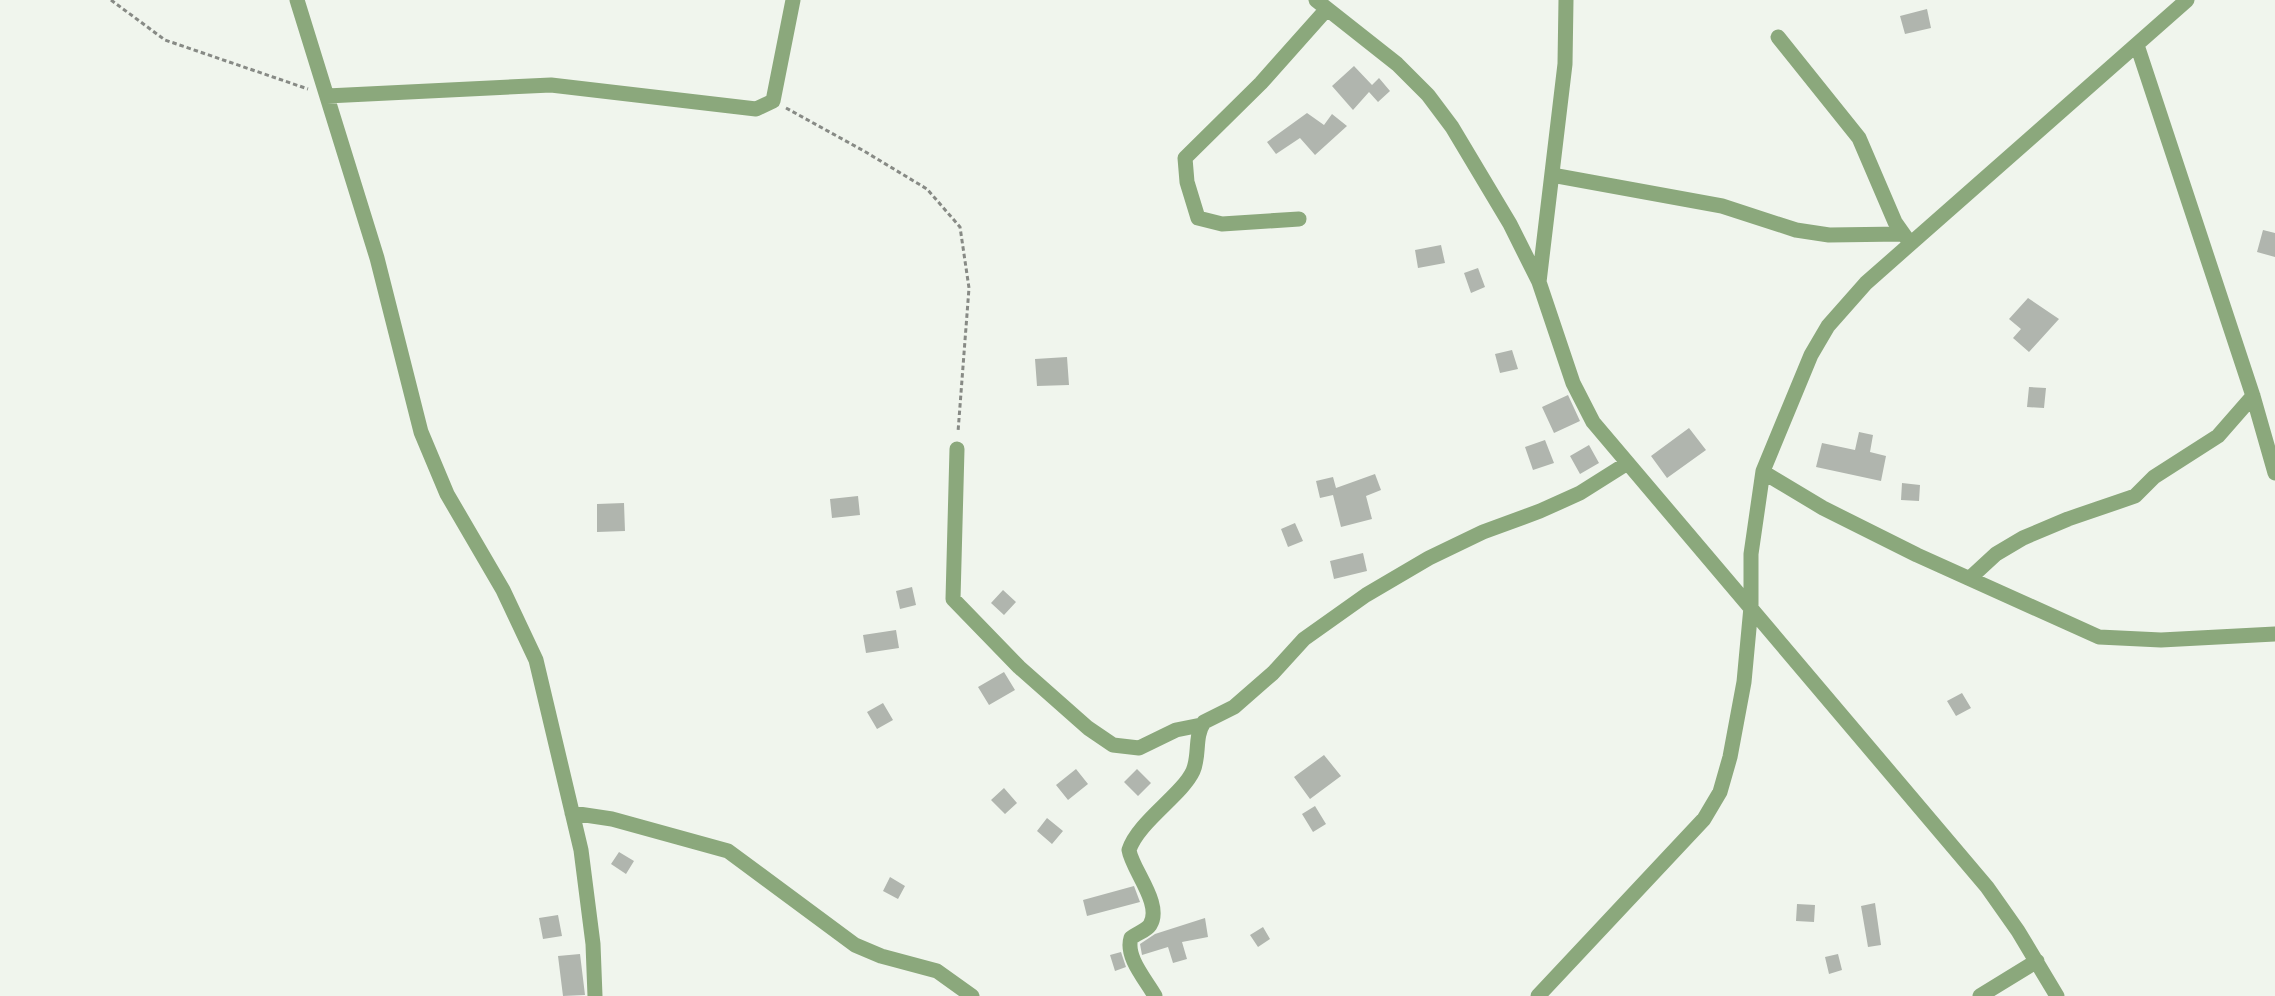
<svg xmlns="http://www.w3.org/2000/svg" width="2275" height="996" font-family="'Alegreya Sans',sans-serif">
<rect width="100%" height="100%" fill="#f0f5ed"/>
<!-- building -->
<path fill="#b0b5ae" d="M1927 9 1931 28 1905 34 1900 16Z
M1354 66 1372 85 1379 78 1390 91 1378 102 1369 92 1353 110 1332 86Z
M1307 113 1324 125 1332 114 1347 126 1315 155 1300 138 1276 154 1267 142Z
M2263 230 2275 233V257L2257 252Z
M1441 245 1445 263 1418 268 1415 250Z
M1478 268 1485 287 1471 293 1464 273Z
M2028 298 2059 319 2029 352 2013 338 2021 329 2009 319Z
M1512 350 1518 369 1500 373 1495 354Z
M1067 357 1069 385 1037 386 1035 359Z
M2029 387 2046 388 2044 408 2027 407Z
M1568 395 1580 421 1554 433 1542 407Z
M1689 428 1706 450 1667 478 1651 456Z
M1859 432 1873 435 1870 452 1886 456 1881 481 1816 467 1822 443 1855 450Z
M1545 440 1554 463 1533 470 1525 447Z
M1589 445 1599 463 1580 474 1570 456Z
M1375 474 1381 490 1366 496 1372 519 1341 527 1333 495 1320 498 1316 481 1333 477 1336 488Z
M1902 483 1920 485 1919 501 1901 500Z
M858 496 860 515 832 518 830 499Z
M624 503 625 531 597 532V504Z
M1295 523 1303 541 1288 547 1281 529Z
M1363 553 1367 571 1334 579 1330 561Z
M912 587 916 605 900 609 896 591Z
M1003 590 1016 602 1004 615 991 603Z
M896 630 899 648 866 653 863 635Z
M1004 672 1015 690 989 705 978 687Z
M1962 693 1971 708 1956 716 1947 701Z
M883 703 893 720 877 729 867 712Z
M1324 755 1341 776 1310 799 1294 777Z
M1076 769 1088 784 1068 800 1056 785Z
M1137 769 1151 783 1138 796 1124 782Z
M1004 788 1017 803 1005 814 991 800Z
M1315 806 1326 824 1313 832 1302 814Z
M1047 818 1063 831 1052 844 1037 831Z
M619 852 634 861 626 874 611 864Z
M890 877 905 886 898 899 883 891Z
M1134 886 1140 902 1087 916 1083 900Z
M1875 903 1881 945 1868 947 1861 906Z
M1797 904 1815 905 1814 922 1796 921Z
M558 915 562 936 543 939 539 918Z
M1205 918 1208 937 1182 942 1187 959 1173 963 1168 947 1142 955 1140 944 1155 934Z
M1263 927 1270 939 1258 947 1250 935Z
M1121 952 1126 967 1115 971 1110 955Z
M580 954 585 995 563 996 558 956Z
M1838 954 1842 970 1829 974 1825 957Z"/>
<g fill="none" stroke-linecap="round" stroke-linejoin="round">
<!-- path -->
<path stroke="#878a85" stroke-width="3" stroke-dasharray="4.5 3" stroke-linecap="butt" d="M111 0 165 40 308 89
M786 108 864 151 927 189 960 227 969 288 958 432"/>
<!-- street -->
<path stroke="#8ba87c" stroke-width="15" d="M297 0 377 258 421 432 447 494 503 590 536 660 581 850 593 944 595 996
M1316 0 1397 64 1428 95 1452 127 1510 224 1539 282 1573 383 1593 422 1987 887 2018 931 2057 996
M1778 37 1859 138 1895 222 1907 239
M2137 45 2253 396 2275 473
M327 96 551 85 756 109 773 101 793 0
M1552 175 1722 206 1796 230 1829 235 1902 234
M1299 219 1222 224 1198 218 1187 182 1185 158 1261 83 1326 10
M1539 282 1565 64 1566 0
M957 449 953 599 1019 667 1088 728 1113 745 1139 748 1176 730 1201 725
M1763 472 1823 508 1917 555 2099 637 2161 640 2275 634
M1970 578 1996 554 2023 538 2068 519 2135 496 2154 477 2218 436 2253 396
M572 813 612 819 728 851 855 945 881 956 937 971 972 996
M1155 996C1146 980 1125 957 1131 938 1137 933 1146 931 1150 925 1163 904 1132 870 1129 850 1138 822 1182 795 1193 771 1200 755 1194 737 1204 722L1234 707 1273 673 1304 639 1366 595 1429 558 1483 532 1540 511 1580 493 1626 464
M1538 996 1704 819 1720 792 1730 757 1744 682 1751 607V554L1763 471 1811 355 1828 326 1866 283 2187 0
M1980 996 2037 961"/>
</g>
</svg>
